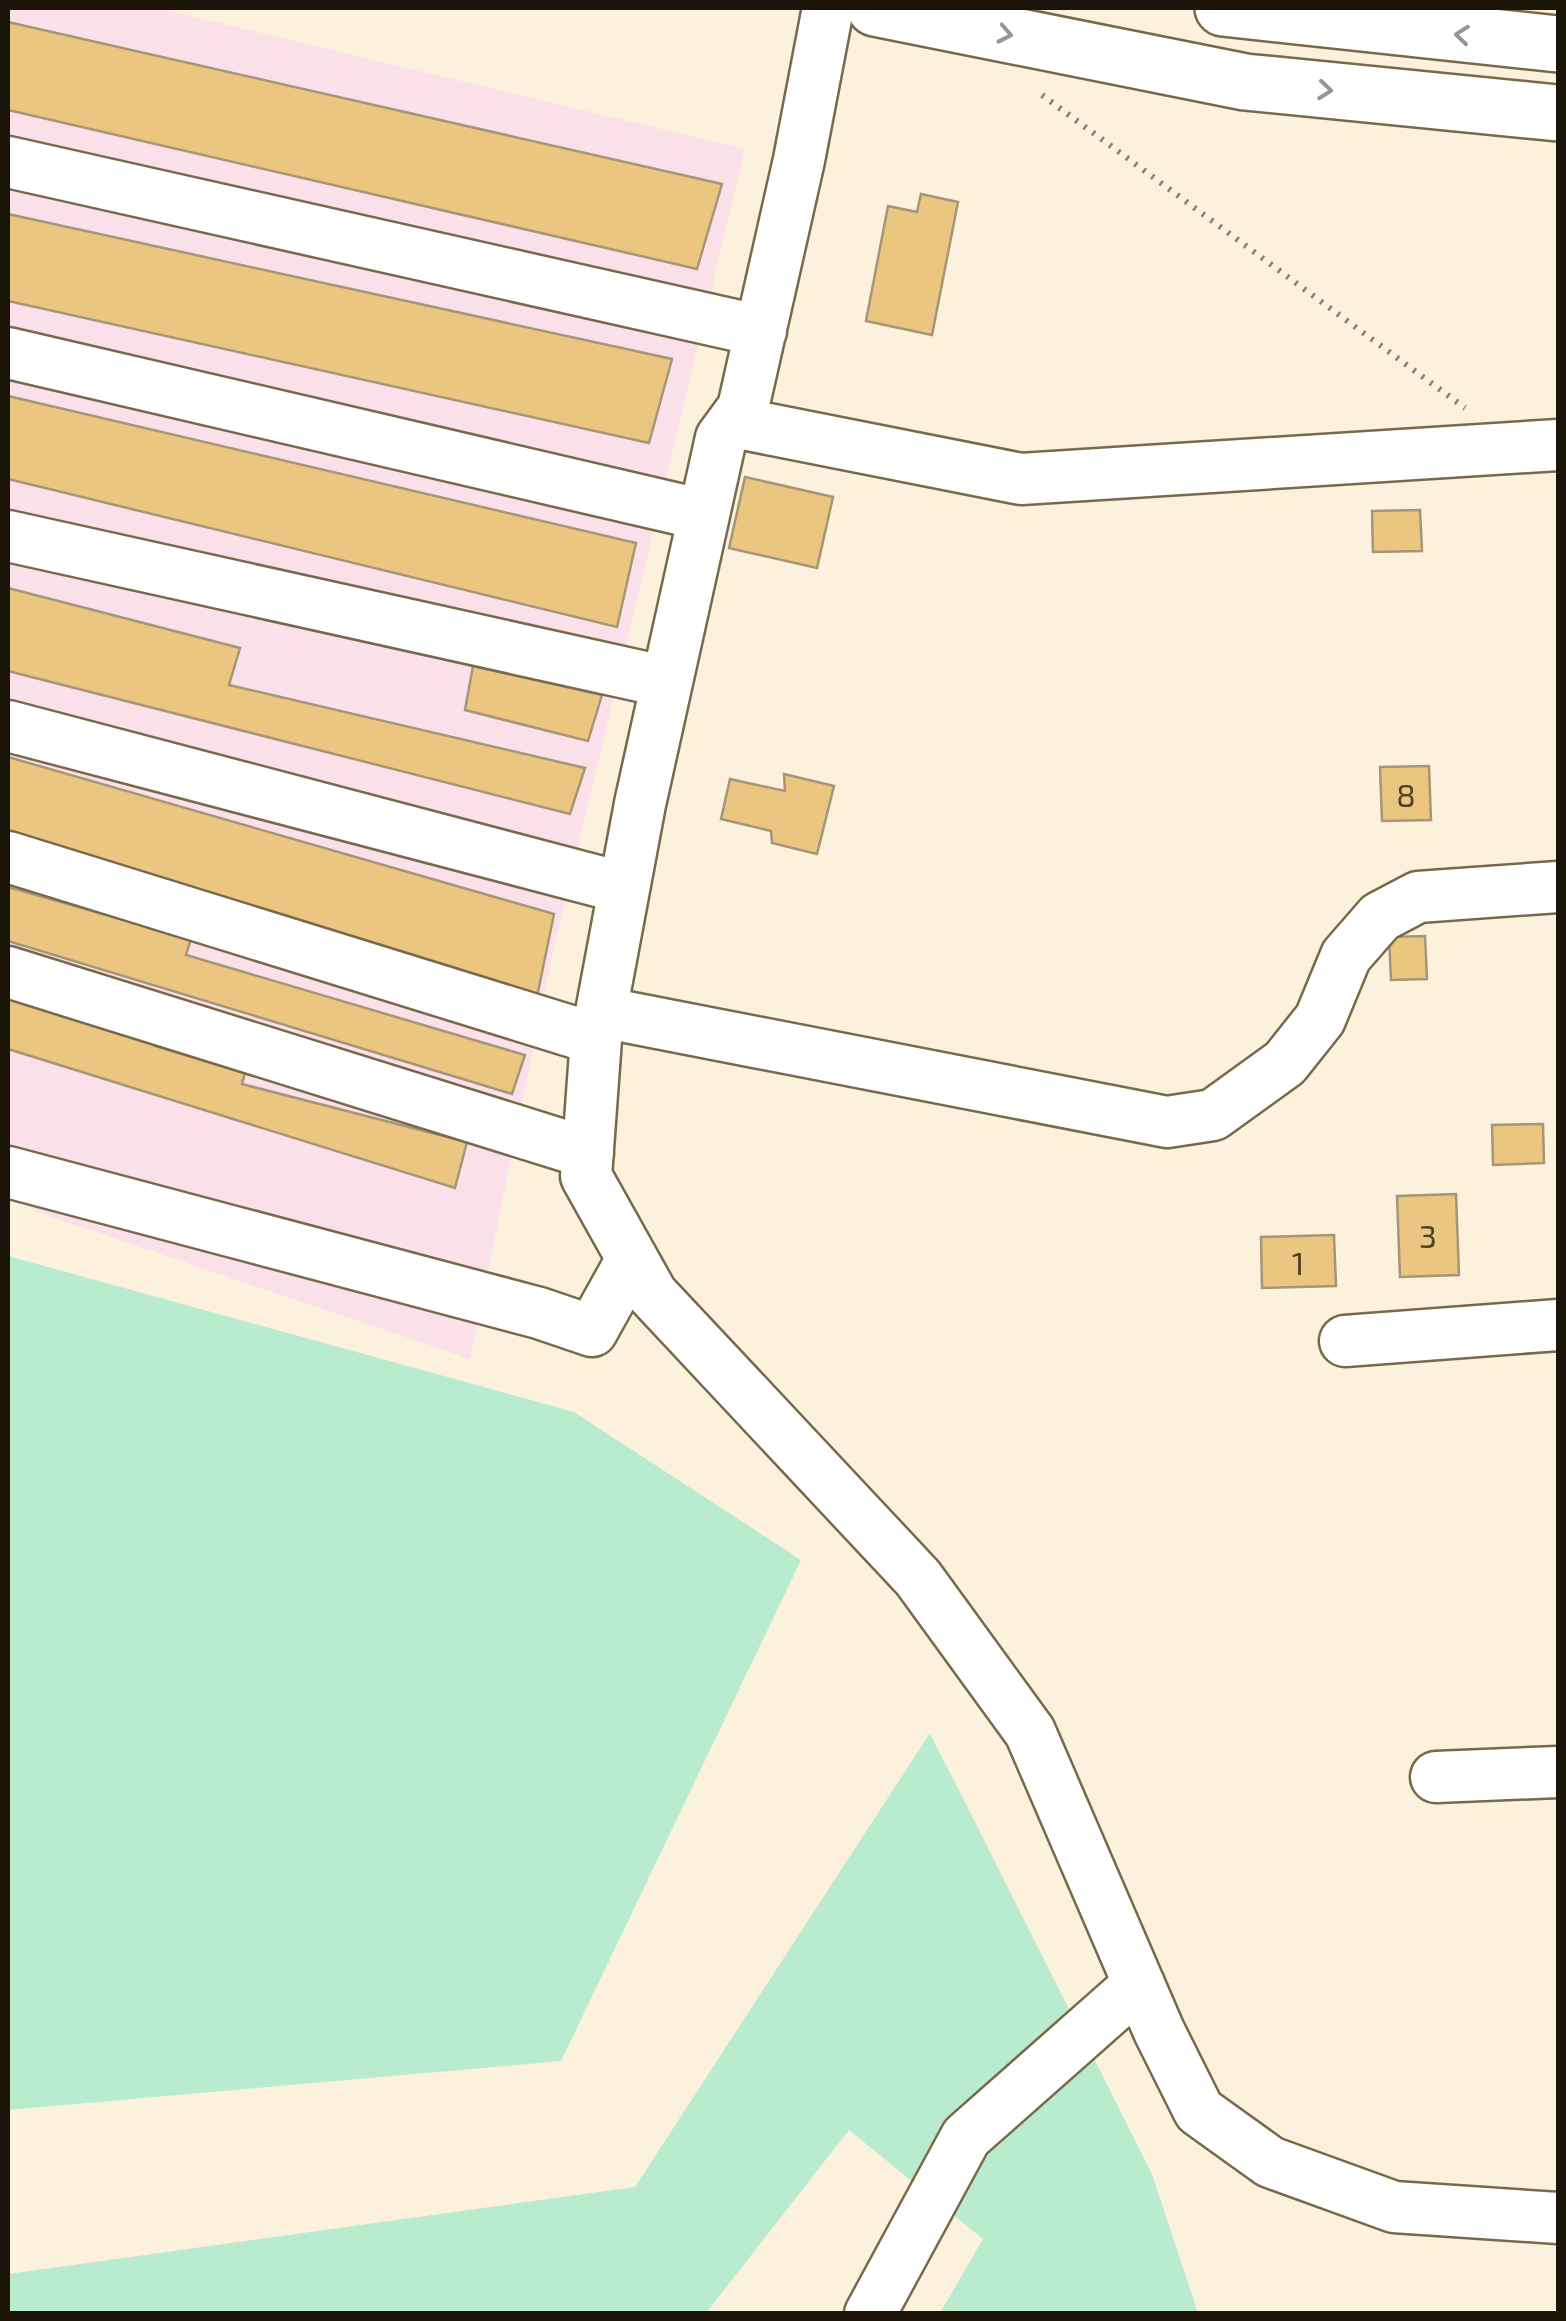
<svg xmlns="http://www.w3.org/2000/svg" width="1566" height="2321" font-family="'Exo 2',sans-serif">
<rect width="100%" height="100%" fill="#fcf1dd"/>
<!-- industrial -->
<path fill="#fae1e9" d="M8 8H157L745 149 554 947 470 1359 48 1216 8 1197Z"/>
<!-- green -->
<path fill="#b9ebce" d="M8 1256 574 1412 801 1560 561 2061 8 2110Z
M930 1733 1152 2174 1198 2313H940L983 2239 849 2130 706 2313H8V2274L635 2187Z"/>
<!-- building -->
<path fill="#eac680" stroke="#a69576" stroke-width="2.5" d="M8 22 722 184 697 269 8 110Z
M921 194 958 202 932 335 866 321 888 206 917 212Z
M8 214 672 359 649 443 8 301Z
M8 396 636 543 617 627 8 479Z
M745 477 833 497 817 568 729 548Z
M1420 510 1422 551 1373 552 1372 511Z
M8 588 240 648 229 685 585 768 570 814 8 671Z
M473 666 602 695 588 741 465 710Z
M8 757 554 914 537 997 8 838Z
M1429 766 1431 820 1382 821 1380 767Z
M784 774 834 786 817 854 772 843 771 831 721 819 730 779 785 791Z
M8 887 191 939 186 955 525 1055 512 1094 8 941Z
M1425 936 1427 979 1391 980 1389 937Z
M8 991 158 1032 155 1046 245 1073 242 1084 467 1142 455 1188 8 1049Z
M1543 1124 1544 1163 1493 1165 1492 1125Z
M1456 1194 1459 1275 1400 1277 1397 1196Z
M1334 1235 1336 1286 1262 1288 1261 1237Z"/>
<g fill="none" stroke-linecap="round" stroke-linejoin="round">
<!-- minor casing -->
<g stroke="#79694b" stroke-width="55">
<path id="minor" d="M828 8 799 160 743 408 721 438 640 804 596 1039 586 1176 652 1294 918 1578 1030 1732 1159 2031 1199 2111 1270 2162 1394 2207 1558 2218
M8 162 761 331
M8 353 704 515
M733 422 1021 479 1558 445
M8 536 667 682
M8 726 624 888
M8 857 596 1039
M8 972 588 1153
M601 1012 1167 1122 1213 1115 1285 1063 1320 1019 1346 956 1380 917 1418 897 1558 887
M8 1172 539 1313 592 1331 632 1259
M1345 1341 1558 1325
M1436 1777 1558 1772
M870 2314 966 2137 1139 1984"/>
</g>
<!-- major casing -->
<g stroke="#79694b" stroke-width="60">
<path id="major" d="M875 8 1245 82 1558 113
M1223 8 1558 44"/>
</g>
<!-- path -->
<path stroke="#898070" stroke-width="6" stroke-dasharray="2.5 8" stroke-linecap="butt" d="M1042 95 1465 408"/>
<!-- minor -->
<use href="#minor" stroke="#fff" stroke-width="50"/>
<!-- major -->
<use href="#major" stroke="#fff" stroke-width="55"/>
</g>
<!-- one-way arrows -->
<defs><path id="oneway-chevron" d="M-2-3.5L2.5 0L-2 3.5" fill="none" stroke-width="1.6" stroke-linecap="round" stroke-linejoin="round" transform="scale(2.5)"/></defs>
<g stroke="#989690">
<use href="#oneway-chevron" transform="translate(1005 34) rotate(11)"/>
<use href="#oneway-chevron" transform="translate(1462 35) rotate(-174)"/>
<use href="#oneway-chevron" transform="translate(1325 90) rotate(6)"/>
</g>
<g text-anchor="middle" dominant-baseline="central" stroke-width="8" stroke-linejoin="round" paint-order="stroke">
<!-- number labels -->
<g font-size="32" fill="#4f4127">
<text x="1406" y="794">8</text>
<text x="1428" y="1235">3</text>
<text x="1298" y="1262">1</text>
</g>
</g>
<!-- border -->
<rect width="1566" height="2321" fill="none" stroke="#1b1509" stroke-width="20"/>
</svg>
